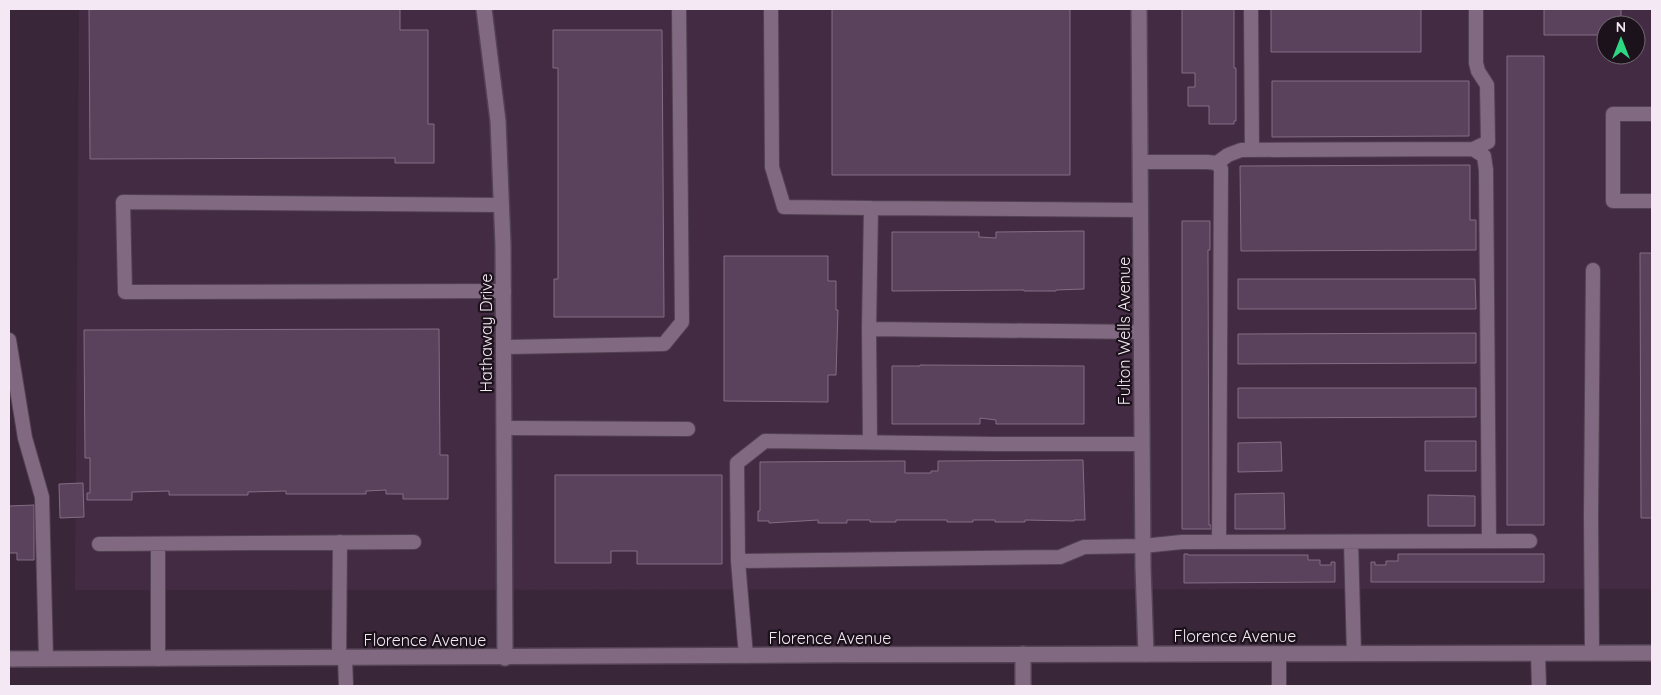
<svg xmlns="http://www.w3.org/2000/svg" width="1661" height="695" font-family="Quicksand,sans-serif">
<rect width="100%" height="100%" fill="#392639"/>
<!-- built -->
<path fill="#442b44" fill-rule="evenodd" d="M79 9H1652V589L75 590ZM1606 25H1636V55H1606Z"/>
<!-- building -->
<path fill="#5b425c" stroke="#836d84" d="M89 9H400V30H428V124H434V163H395V158L90 159Z
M832 9H1070V175H832Z
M1182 9H1234V68H1236V121H1234V124H1209V106H1188V87H1195V73H1182Z
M1271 9H1421V52H1271Z
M1544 9H1621V25H1606V35H1544Z
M553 30H662L664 317H554V279H558V68H553Z
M1507 56H1544V525H1507Z
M1272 81H1469V136L1272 137Z
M1470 165V220H1476V250L1241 251 1240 166Z
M1182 221H1210V250H1208L1209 525H1211V529H1182Z
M1084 231V289L1056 290V291H1024V290L892 291V232H979V237L996 238V232Z
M1640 253H1652V518H1641Z
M724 256H828V281H836V310H838L836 375H828V402L724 401Z
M1238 279H1475L1476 309H1238Z
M439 329 440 455H448V499H403V494H386V490L366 491V494H286V491L248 492V495H169V491L132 492V500H87V493H90V458H85L84 330Z
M1476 333V363L1238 364V334Z
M920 365 1084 366V424H996V420L980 418V424H892V366H920Z
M1238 388H1476V417L1238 418Z
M1425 441H1476V471H1425Z
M1281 442 1282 471 1238 472V443Z
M1083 460 1085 520H1074V521L1025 520V522H995V520H973V522H947V520H896V522H870V520H847V523H818V520L769 523V521H758V511H760V462L905 461V473H931V471H938V461Z
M555 475H722V564H637V551H611V563H555Z
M83 483 84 517 60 518 59 484Z
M1284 493 1285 529H1235V494Z
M1428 495 1475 496V526H1428Z
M34 505V560H17V553H9V506Z
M1184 554H1188V555H1308V560H1320V565H1331V562H1335V582L1184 583Z
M1398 554H1544V582H1371V562H1375V565H1386V561H1398Z"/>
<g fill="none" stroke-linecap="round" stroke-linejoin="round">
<!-- service casing -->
<g stroke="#534253" stroke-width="16">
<path id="service" d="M771 9 772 167 784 207 871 208
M1251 9 1252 150
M1652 114H1613V201H1652
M1473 149 1488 142 1487 85 1478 71 1476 63V9
M1140 162H1207L1217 163 1221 169 1219 542
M1217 163 1228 155 1241 150 1473 149 1484 156 1486 170 1489 541
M502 205 123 202 125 292 504 291
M869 329 871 208 1140 210
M9 340 25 438 42 497 46 659
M504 347 664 344 682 322 679 9
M504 428 688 429
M870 442 869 329 1141 332
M1351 542 1354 654
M99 544 414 542
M158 544V659
M738 561 1060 557 1084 547 1143 546 1182 542 1530 541
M1592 653 1591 517 1593 270
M1279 654V686
M1538 654 1539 686
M746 656 738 561 737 463 765 441 994 444H1142
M339 658 340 542
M345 658 346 686"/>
</g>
<!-- minor casing -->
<g stroke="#534253" stroke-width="18">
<path id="minor" d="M484 9 498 121 503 245 505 658
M1139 9 1143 567 1146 654
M1023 654V686"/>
</g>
<!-- secondary casing -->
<g stroke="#534253" stroke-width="18">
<path id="secondary" d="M9 659C557 656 1104 653 1652 653"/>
</g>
<!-- service -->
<use href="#service" stroke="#816a81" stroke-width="14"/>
<!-- minor -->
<use href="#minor" stroke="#816a81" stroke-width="15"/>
<!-- secondary -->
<use href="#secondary" stroke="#816a81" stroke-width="15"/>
</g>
<g text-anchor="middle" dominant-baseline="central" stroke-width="4.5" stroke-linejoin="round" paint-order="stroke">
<!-- street labels -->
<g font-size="16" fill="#f5e8f5" stroke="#1b121b">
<text transform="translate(1124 331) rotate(-90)">Fulton Wells Avenue</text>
<text transform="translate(486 333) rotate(-90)">Hathaway Drive</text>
<text x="1235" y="636">Florence Avenue</text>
<text x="830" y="638">Florence Avenue</text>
<text x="425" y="640">Florence Avenue</text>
</g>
</g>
<!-- border -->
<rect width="1661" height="695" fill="none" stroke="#f5e8f5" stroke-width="20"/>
<!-- north arrow -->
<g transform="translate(1621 40)"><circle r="24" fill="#1b121b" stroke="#726872"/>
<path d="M0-4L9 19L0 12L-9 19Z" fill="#2ed883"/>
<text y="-8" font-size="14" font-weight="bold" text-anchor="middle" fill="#f5e8f5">N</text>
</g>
</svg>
